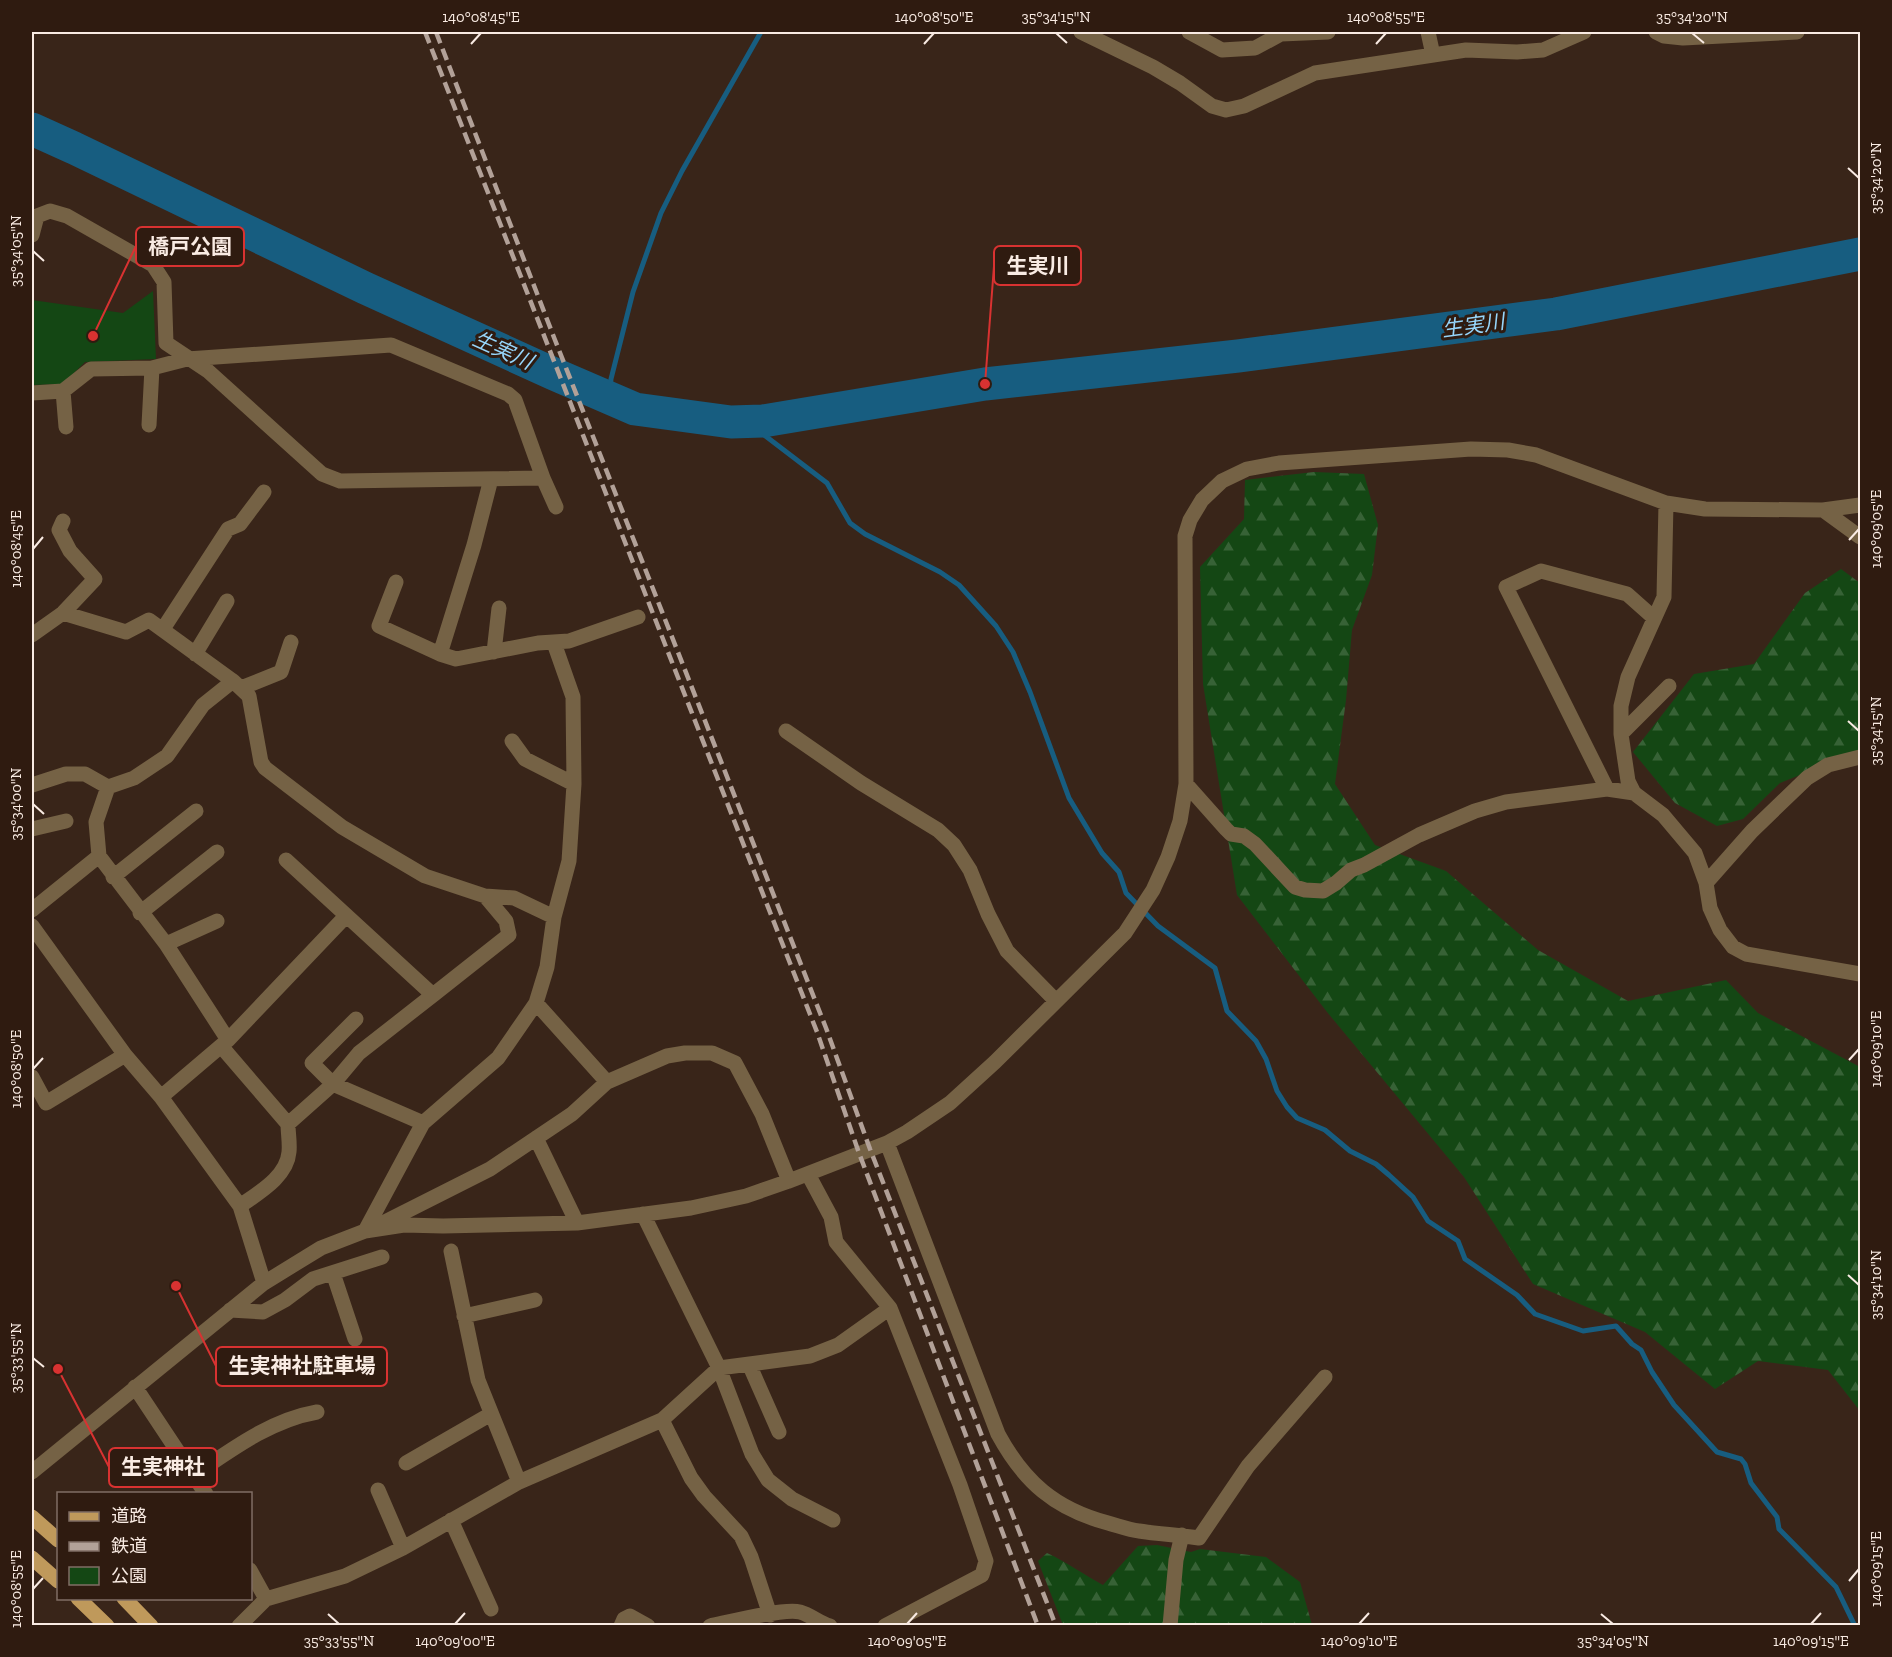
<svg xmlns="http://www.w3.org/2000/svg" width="1892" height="1657" font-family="'Zilla Slab','Noto Sans JP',serif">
<defs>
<pattern id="forest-firs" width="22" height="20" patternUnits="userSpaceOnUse" patternTransform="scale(1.5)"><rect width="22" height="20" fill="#144714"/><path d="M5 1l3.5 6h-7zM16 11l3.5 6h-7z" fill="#376236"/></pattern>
</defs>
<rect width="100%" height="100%" fill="#392519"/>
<!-- forest -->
<path fill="url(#forest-firs)" d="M1314 472 1364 474 1378 525 1372 575 1352 630 1346 700 1335 784 1375 845 1446 871 1538 950 1628 1001 1726 980 1758 1013 1860 1067V1411L1828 1370 1758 1361 1715 1389 1645 1332 1533 1284 1464 1177 1327 1012 1237 895 1203 684 1200 567 1244 519 1245 480Z
M1841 569 1860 583V751L1780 783 1743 819 1717 826 1675 803 1633 752 1694 674 1754 664 1805 593Z
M1157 1545 1191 1552 1200 1549 1266 1557 1300 1582 1312 1625H1063L1038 1561 1047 1553C1067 1562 1084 1575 1103 1585L1138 1546Z"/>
<!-- green -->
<path fill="#144714" d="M153 291 156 359 85 362 63 384 32 385V300L123 313Z"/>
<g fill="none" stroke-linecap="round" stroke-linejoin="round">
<!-- stream -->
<path stroke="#175d80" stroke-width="5" d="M609 398 611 379 633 292 661 213 682 171 761 32
M747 422 827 483 850 523 865 534 940 572 959 585 996 626 1013 652 1030 692 1069 798 1102 853 1119 872 1126 893 1158 926 1215 968 1227 1011 1256 1041 1266 1059 1277 1091 1287 1107 1297 1118 1325 1130 1350 1151 1376 1164 1389 1175 1413 1197 1428 1221 1458 1241 1465 1259 1517 1295 1535 1314 1583 1331 1616 1326 1632 1344 1641 1350 1652 1372 1674 1405 1717 1452 1741 1459 1745 1464 1751 1483 1777 1517 1779 1529 1836 1587 1855 1626"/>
<!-- river -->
<path stroke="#175d80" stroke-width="33" d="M32 129 74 148 365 288 554 374 635 409 731 422 763 421 985 384 1238 356 1556 314 1860 254"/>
<!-- minor -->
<path stroke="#756245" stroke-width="15" d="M1081 32 1153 67 1180 83 1212 106 1226 110 1244 106 1315 73 1466 50 1517 52 1543 50 1584 32
M1189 32 1222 50 1255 48 1281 34 1328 32
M1428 32 1433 55
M1656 32 1664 36 1683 38 1797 32
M32 235 37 216 50 211 67 216 153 265 164 282 166 343 208 371 322 474 340 481 543 478
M63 391 66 427
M32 393 63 391 91 369 152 368 187 359 391 345 508 394 515 400 543 478 556 507
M149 425 152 368
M1666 503 1664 597 1628 677 1621 706V734L1628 781 1634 793 1663 815 1695 853 1706 883 1710 908 1720 930 1733 947 1746 954 1860 974
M1823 510 1860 537
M396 582 379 626 440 654 456 659 538 643 569 641 638 617
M63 613 126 632 149 620 233 681 249 696 261 762 265 768 342 827 425 876 485 896 514 898 554 917
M163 629 228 529 240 524 264 492
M32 635 63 613 95 579 70 551 59 530 63 521
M494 652 499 608
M195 654 227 601
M440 654 474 545 491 479
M241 688 281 672 291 642
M786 731 861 783 938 830 954 845 970 870 988 914 1007 951 1056 1001
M1621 734 1669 686
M512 741 525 759 574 784
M1186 784 1226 829 1231 834 1244 836 1255 844 1295 887 1305 890 1323 891 1336 883 1351 870 1364 865 1419 835 1475 811 1506 802 1607 789 1634 793
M32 785 66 774H85L108 787 96 822 99 856 166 944 228 1040
M108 787 134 778 167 756 203 705 233 681
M1607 789 1506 587 1541 571 1627 594 1654 618
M32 829 66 821
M113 877 196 811
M1706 883 1752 831 1807 778 1828 765 1860 757
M32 910 99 856
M140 913 217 852
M32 926 125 1055 161 1097 240 1206 264 1283
M166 944 217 921
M433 995 509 935 506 921 485 896
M536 1003 607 1082
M356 1019 312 1063 333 1084 423 1123
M221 1046 288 1124 333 1084 359 1053 433 995 286 860
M32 1077 46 1103 125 1055
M161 1097 228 1040 346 916
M536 1138 577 1223
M887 1143 998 1434C1024 1482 1055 1509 1108 1523 1119 1526 1129 1530 1139 1531 1159 1534 1179 1535 1199 1538L1248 1466 1325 1377
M808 1174 831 1217 836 1242 890 1308 960 1485 986 1561 982 1575 885 1626
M240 1206C258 1193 287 1177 289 1152 290 1143 288 1133 288 1124
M643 1214 719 1368 752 1454 768 1480 792 1499 833 1520
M381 1224 490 1169 572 1114 607 1082 667 1056 685 1053H712L735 1063 762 1114 789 1181
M365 1231 423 1123 498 1058 536 1003 547 967 554 917 569 861 574 784 573 697 554 643
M451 1251 478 1380 519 1482
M333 1273 355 1339
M230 1310 263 1312 285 1300 313 1279 382 1257
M464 1316 535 1300
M749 1364 779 1432
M135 1387 206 1494
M662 1420 691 1478 704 1496 741 1536 751 1557 770 1615
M406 1463 491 1414
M32 1472 264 1283 321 1248 365 1231 404 1225 443 1226 577 1223 691 1208 746 1196 789 1181 887 1143 907 1132 950 1103 995 1062 1125 933 1153 890 1168 857 1180 821 1186 784 1185 536 1190 520 1202 500 1222 481 1247 469 1279 463 1471 449 1508 450 1536 455 1666 503 1705 509 1823 510 1860 505
M194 1475C232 1449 271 1420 317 1412
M378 1490 403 1548
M451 1520 491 1609
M250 1570 266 1599
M239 1626 266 1599 345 1576 403 1548 519 1482 662 1420 719 1368 810 1356 838 1345 890 1308
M621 1626 624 1619 630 1616 648 1626
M710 1626C729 1622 783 1608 800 1612 811 1615 819 1623 830 1626
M1170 1626 1176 1560 1182 1535"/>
<!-- major -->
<path stroke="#bf995b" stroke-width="15" d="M32 1517 58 1540
M32 1558 58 1581
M78 1598 107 1626
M124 1598 151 1626"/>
<!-- rail -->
<path stroke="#b2a198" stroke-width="4.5" stroke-dasharray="12 6" stroke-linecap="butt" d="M425 32 817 1032 859 1153 1038 1626
M436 32 555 340 826 1028 870 1149 1056 1626"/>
</g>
<!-- ticks -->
<path fill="none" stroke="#f9ebe3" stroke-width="2" d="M1056 33 1067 43M1692 33 1704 43M471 44 481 33M924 44 934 33M1376 44 1386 33M1848 168 1859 178M33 251 44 261M1849 540 1859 529M33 549 43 537M1848 721 1859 731M33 804 44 814M1849 1060 1859 1049M33 1069 43 1058M1848 1275 1859 1285M33 1358 44 1367M1849 1581 1859 1569M33 1589 43 1578M328 1614 339 1624M1601 1614 1613 1624M455 1624 465 1613M907 1624 917 1613M1359 1624 1369 1613M1811 1624 1821 1613"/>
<g text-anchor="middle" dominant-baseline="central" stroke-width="6" stroke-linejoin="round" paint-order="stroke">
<!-- water labels -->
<g font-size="21" font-style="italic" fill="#96d5fa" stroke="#2f1b10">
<text transform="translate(1473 325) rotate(-8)">生実川</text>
<text transform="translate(503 350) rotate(24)">生実川</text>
</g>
</g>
<!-- callouts -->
<path fill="none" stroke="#d83231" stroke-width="2" d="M93 336L136 246M985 384L994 266M176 1286L216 1366M58 1369L109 1467"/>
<g fill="#d83231" stroke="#2f1b10" stroke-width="2">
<circle cx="93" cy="336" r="6"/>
<circle cx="985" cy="384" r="6"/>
<circle cx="176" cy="1286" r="6"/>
<circle cx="58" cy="1369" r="6"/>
</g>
<g fill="#2f1b10" stroke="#d83231" stroke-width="2">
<rect x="136" y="227" width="108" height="39" rx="6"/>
<rect x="994" y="246" width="87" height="39" rx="6"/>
<rect x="216" y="1347" width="171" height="39" rx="6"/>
<rect x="109" y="1448" width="108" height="39" rx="6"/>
</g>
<g font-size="21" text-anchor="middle" font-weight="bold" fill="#f9ebe3">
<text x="190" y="254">橋戸公園</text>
<text x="1038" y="273">生実川</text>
<text x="302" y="1373">生実神社駐車場</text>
<text x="163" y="1474">生実神社</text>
</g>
<!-- border -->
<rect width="1892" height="1657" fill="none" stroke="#2f1b10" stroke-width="66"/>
<!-- legend -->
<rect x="57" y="1492" width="195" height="108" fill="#2f1b10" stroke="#806e64" stroke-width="1.5"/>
<rect x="69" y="1512" width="30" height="9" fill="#bf995b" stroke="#806e64" stroke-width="1.5"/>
<text x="111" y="1522" font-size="18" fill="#f9ebe3">道路</text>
<rect x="69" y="1542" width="30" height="9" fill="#b2a198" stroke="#806e64" stroke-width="1.5"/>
<text x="111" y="1552" font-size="18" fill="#f9ebe3">鉄道</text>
<rect x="69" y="1567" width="30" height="18" fill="#144714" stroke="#806e64" stroke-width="1.5"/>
<text x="111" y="1582" font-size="18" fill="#f9ebe3">公園</text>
<rect x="33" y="33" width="1826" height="1591" fill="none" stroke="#f9ebe3" stroke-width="2"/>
<g font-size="15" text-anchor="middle" fill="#f9ebe3">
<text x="481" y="22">140°08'45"E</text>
<text x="934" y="22">140°08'50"E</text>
<text x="1056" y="22">35°34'15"N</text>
<text x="1386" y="22">140°08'55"E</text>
<text x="1692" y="22">35°34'20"N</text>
<text transform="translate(1876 178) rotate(-90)" y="5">35°34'20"N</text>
<text transform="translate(16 251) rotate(-90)" y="5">35°34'05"N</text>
<text transform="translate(1876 529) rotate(-90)" y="5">140°09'05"E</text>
<text transform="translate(16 549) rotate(-90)" y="5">140°08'45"E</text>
<text transform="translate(1876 731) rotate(-90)" y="5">35°34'15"N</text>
<text transform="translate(16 804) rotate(-90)" y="5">35°34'00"N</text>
<text transform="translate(1876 1049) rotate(-90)" y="5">140°09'10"E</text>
<text transform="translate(16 1069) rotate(-90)" y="5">140°08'50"E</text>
<text transform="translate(1876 1285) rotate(-90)" y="5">35°34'10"N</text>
<text transform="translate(16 1358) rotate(-90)" y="5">35°33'55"N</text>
<text transform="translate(1876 1569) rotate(-90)" y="5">140°09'15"E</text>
<text transform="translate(16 1589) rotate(-90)" y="5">140°08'55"E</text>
<text x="339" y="1646">35°33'55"N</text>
<text x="455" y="1646">140°09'00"E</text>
<text x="907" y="1646">140°09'05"E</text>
<text x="1359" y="1646">140°09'10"E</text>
<text x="1613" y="1646">35°34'05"N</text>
<text x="1811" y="1646">140°09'15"E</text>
</g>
</svg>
